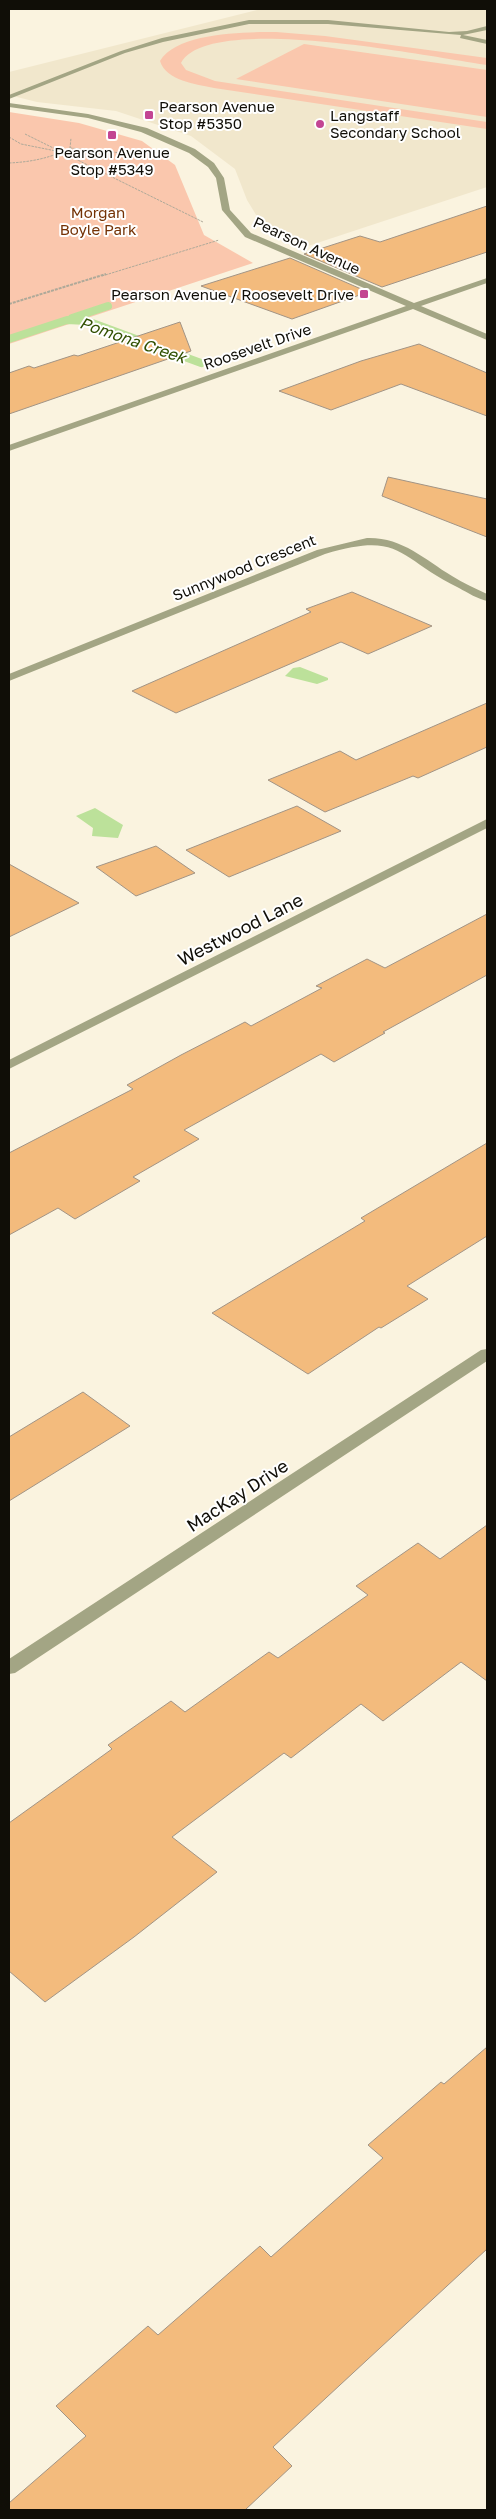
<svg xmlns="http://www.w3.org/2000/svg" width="496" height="2519" font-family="'Golos Text',sans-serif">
<rect width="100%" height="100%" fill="#faf3df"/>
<!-- built -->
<path fill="#f1e7cc" d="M261 9H487V187L305 247 263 226 247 200 235 169 191 136 116 111 37 102 9 95V72Z"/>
<!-- green -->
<path fill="#fac7ad" d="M276 32 325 36 487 58V65C435 58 208 11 181 63L186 70 215 81 487 122V129L214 88C196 84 166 81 160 61 177 32 246 32 276 32Z
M304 44 487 70V117L236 79Z
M9 112 79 123 142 141 175 165 204 235 253 263 9 344Z"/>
<!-- water -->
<path fill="#bce19a" d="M300 667 328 678V680L317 684 285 676 293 668Z
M95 808 123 825 118 838 92 836 93 828 76 816Z"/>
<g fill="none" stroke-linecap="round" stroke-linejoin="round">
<!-- stream -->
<path stroke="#bce19a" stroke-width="8" d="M72 318 108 306
M9 339 67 320 87 321 201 363"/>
</g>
<!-- building -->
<path fill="#f3bb7d" stroke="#a29485" d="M487 206V252L382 287 304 254 360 236 380 242Z
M290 258 368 292 292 319 201 286Z
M180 322 191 351 9 414V373L29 366 34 368 74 355 78 356Z
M419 344 487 373V416L401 384 331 410 279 391 361 361Z
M388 477 487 499V537L382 496Z
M352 592 432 626 368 654 341 642 176 713 132 691 311 612 306 609Z
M487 703V747L418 778 413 776 325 812 268 780 340 751 356 760Z
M297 806 341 831 229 877 186 850Z
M156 846 195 873 136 896 96 867Z
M9 864 79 903 9 937Z
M487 914V975L383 1032 385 1033 334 1062 321 1054 184 1130 199 1139 133 1177 140 1181 75 1219 58 1208 9 1235V1153L133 1089 127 1085 181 1055 245 1022 251 1026 322 988 316 986 367 959 385 968Z
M487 1143V1236L407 1286 428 1299 381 1328 379 1327 308 1374 212 1313 365 1221 361 1218Z
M83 1392 130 1426 9 1501V1437Z
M487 1525V1681L461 1662 383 1721 361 1704 291 1758 284 1753 172 1837 217 1872 134 1937 45 2002 9 1971V1823L112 1749 108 1745 171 1701 185 1712 269 1652 278 1658 368 1595 356 1586 418 1543 440 1559Z
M487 2047V2249L273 2447 292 2466 245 2510H9V2503L86 2436 56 2406 148 2326 158 2335 260 2246 271 2257 383 2158 368 2145 441 2082 444 2084Z"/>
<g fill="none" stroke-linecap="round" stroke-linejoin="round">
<!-- path-far1 -->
<path stroke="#aea999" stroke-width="1" stroke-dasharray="2.5 1" stroke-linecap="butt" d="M25 134 203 222
M9 137 21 144 56 151
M70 148 122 153
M9 163C31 162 51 158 70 148L71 138
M102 276 219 240"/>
<!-- path -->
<path stroke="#aea999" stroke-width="2" stroke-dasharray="3 1" stroke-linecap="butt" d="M9 304 106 274"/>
<!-- lane -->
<path fill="#a3a584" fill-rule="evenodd" d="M249 20H328L449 32 467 31 487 26V30L463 35 487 40V44L460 38 461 35 328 24H249L163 42 125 53 9 99V95L121 51 162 38Z"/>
<!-- street -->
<path fill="#a3a584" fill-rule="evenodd" d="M9 103 88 114 147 128 195 149 214 163 224 178 230 210 251 233 414 303 487 278V283L421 306 487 334V340L413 309 9 451V445L406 306 245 237 222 210 216 178 208 167 189 153 141 132 88 118 9 107Z
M367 538C402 537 424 559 452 576 463 583 475 588 487 594V601C478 599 468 593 459 588 397 558 403 531 325 554L9 681V674L317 550Z
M487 819V828L9 1069V1060Z
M487 1349V1361L15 1673 9 1674V1659L481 1350Z"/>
</g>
<!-- markers -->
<g fill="#c34593" stroke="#fff" stroke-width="2">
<rect x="144" y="110" width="10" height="10" rx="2.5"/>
<circle cx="320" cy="124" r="5"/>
<rect x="107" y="130" width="10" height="10" rx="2.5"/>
<rect x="359" y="289" width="10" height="10" rx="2.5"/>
</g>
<g text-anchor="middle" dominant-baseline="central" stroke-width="4" stroke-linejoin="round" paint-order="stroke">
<!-- far-poi labels -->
<g font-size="15" fill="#100e07" stroke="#fff" text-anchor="start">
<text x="159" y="106">Pearson Avenue<tspan x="159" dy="17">Stop #5350</tspan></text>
<text x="330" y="115">Langstaff<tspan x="330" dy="17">Secondary School</tspan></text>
<text x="112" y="152" text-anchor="middle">Pearson Avenue<tspan x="112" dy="17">Stop #5349</tspan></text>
<text x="354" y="294" text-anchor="end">Pearson Avenue / Roosevelt Drive</text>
</g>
<!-- far-park labels -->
<g font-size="15" fill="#743205" stroke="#fff">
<text x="98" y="212">Morgan<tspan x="98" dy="17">Boyle Park</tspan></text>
</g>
<!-- far-street labels -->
<g font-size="15" fill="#100e07" stroke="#fff">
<text transform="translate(307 245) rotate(25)">Pearson Avenue</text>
<text transform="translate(257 346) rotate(-19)">Roosevelt Drive</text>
<text transform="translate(244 567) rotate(-22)">Sunnywood Crescent</text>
</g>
<!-- far-water labels -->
<g font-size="16" font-style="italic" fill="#315001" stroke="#fff">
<text transform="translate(133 340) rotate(19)">Pomona Creek</text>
</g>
<!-- street labels -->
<g font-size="18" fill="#100e07" stroke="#fff">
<text transform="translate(240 929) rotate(-27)">Westwood Lane</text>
<text transform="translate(237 1495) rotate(-33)">MacKay Drive</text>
</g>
</g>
<!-- border -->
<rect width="496" height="2519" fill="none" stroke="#100e07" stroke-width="20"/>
</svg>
